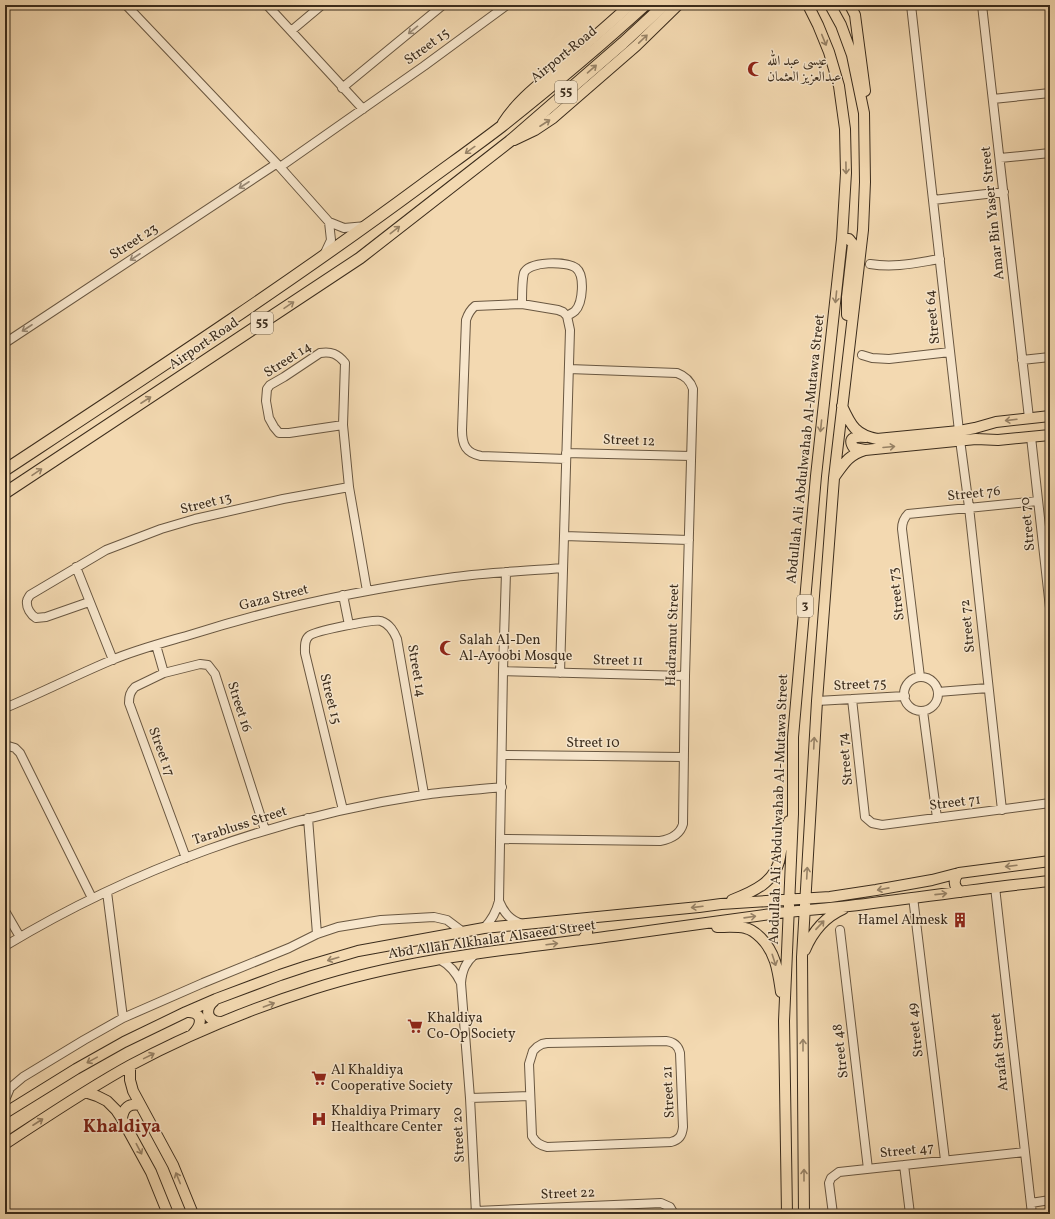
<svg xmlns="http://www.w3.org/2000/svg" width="1055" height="1219" font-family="Vollkorn,Amiri,serif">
<rect width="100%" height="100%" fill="#f3d9b1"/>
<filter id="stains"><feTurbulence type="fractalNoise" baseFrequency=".005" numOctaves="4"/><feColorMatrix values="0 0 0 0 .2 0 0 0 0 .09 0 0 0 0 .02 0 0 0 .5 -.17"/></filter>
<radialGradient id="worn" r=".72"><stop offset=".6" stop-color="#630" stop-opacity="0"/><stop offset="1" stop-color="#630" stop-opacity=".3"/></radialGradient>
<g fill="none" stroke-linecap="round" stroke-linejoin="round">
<!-- minor casing -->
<g stroke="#695741" stroke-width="10">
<path id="minor" d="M126 5 280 167 329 222 344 228 366 226
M267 5 363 109
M911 5 959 431
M982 5 1029 418
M291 31 322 5
M342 88 443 5
M993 99 1050 93
M1000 158 1050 153
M280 167 424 66 507 5
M933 200 1004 192
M324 255 331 240 329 222
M870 264C895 268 915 263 940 259
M522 304C522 296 522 280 524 273 529 261 566 261 576 268 585 275 583 303 575 311 573 313 570 314 567 316
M5 343 276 164
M862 355 872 358 889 359 950 352
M1022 360 1050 357
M343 425 289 433H279L274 427 269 418 266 401 267 389 270 385 284 377 320 353C331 351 338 354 345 363L343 425 349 487 367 591
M1031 437 1050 608
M960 440 969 507 1002 810
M566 453 691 456
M564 536 689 540
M76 567 113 660
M343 595 349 625
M89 602 46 617 36 618C31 615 26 608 27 601 27 599 29 597 30 595L106 550 161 529 195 519 283 499 349 487
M156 645 164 673
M503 671 685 676
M560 673 570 330 567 316 563 312 558 310 522 304 475 306C470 310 468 314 466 320L462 430C462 445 466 453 481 456L566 459
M920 677 902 529C902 523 903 519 908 514L1038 501
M904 694a17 17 0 1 1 34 0a17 17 0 1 1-34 0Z
M938 692 988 688
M852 699 865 817 872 823 882 825 1050 803
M817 701 905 696
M5 708C41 693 76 675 112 660 138 649 166 642 193 634 278 607 366 589 455 577 491 572 527 571 563 568
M923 711 937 818
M5 745 15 748 20 753 92 898
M502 755 684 757
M343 810 305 653C305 648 304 640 309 636 314 631 374 619 381 621 390 624 394 632 397 639L424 794
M308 818 317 934
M500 839 660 841C671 839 680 835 683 824L685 676 693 389C690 380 685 376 677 373L569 369
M186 858 129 703C129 696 130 692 135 687L164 673 200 664 208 665 215 674 265 830
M995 887 1032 1214
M107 892 123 1018
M913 897 945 1160
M499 901C504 913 510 920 522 924
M5 911 20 937
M484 928C492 920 496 913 499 901L503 671 506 572
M840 930 868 1169
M5 946C133 869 276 817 423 795 449 791 476 790 502 787
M475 954C466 962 462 970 461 983L470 1098 476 1214
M439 959C450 965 456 972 461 983
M666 1041C674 1042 678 1045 680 1053L683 1127C682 1136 679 1140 671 1142L547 1147C540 1145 536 1143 532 1136L529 1064 533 1051 537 1047 542 1044 547 1043Z
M470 1098 530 1096
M5 1100 10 1088 23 1077 84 1040 123 1018 203 983 289 948 317 934 338 927 381 920 434 917 447 920 463 932
M904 1165 910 1214
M1031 1203 1050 1200
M476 1211 661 1203 670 1207 674 1214
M833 1214 829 1183 831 1178 839 1172 1025 1152"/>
</g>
<!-- major casing -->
<g stroke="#3b2c1c" stroke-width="12">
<path id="major" d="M850 5 855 15 865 91
M503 123C518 99 542 82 564 63 586 44 608 25 630 5
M514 140 535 130 553 118 636 46 678 5
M842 239H849L853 244 847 297V315
M842 406C851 426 856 435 877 439L959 431 975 428 996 422 1050 416
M865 450 854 448C846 437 857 436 866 437
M835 476C845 462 849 455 865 450L976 439 998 440 1050 435
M959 873C953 879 953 887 961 892
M732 900C753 892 776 882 780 857 782 844 784 833 789 821
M579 919C589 924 590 933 582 940
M717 927C726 927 737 926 745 928 751 929 757 934 761 938 776 953 778 972 781 992
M805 950C813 931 825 917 843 909
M214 1001C207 1006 205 1018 215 1021 217 1022 220 1022 222 1022
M186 1012C203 1011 203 1024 193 1034
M130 1066V1080L133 1091 173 1165 193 1214
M85 1092 97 1096 107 1101 116 1110 122 1119 151 1172 168 1214
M5 1113 76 1069 124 1042 186 1012 216 999 280 975 307 966 358 951 484 928 699 907 721 904 830 897 876 890 932 880 959 873 1050 861
M122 1119C123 1108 129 1103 140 1105
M5 1144C46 1117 87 1089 131 1065 189 1034 250 1009 313 989 412 957 517 949 620 935 673 928 725 920 778 913 801 910 825 909 849 906 916 898 983 888 1050 881
M787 1214 784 1021 793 814V737L816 476 842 239 846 173 845 129 839 86 829 52 818 25 808 5
M804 1214 802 957 817 701 834 478 863 230 865 182 864 113 852 55 841 25 830 5"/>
</g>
<!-- highway casing -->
<g stroke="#3b2c1c" stroke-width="13">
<path id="highway" d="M5 470C146 377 287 285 422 185 449 165 476 146 502 126 551 87 599 47 645 5
M5 493 360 258 510 141 623 43 664 5"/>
</g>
<!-- minor -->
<use href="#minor" stroke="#f7e6cc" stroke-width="8"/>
<!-- major -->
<use href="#major" stroke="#f3d9b1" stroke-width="10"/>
<!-- highway -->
<use href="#highway" stroke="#f3d9b1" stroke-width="11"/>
</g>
<!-- one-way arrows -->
<defs><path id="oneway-shaft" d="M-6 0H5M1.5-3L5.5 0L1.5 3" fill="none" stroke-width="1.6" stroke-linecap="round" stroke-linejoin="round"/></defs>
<g stroke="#998974">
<use href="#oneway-shaft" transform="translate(413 30) rotate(141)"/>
<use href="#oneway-shaft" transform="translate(244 185) rotate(147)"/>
<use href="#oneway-shaft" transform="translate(135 257) rotate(147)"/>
<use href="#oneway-shaft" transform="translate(27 328) rotate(147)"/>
</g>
<g stroke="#978266">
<use href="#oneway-shaft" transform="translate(643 39) rotate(-44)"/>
<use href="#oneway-shaft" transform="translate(824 40) rotate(68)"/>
<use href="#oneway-shaft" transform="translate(592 69) rotate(-41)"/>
<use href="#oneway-shaft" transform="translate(545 123) rotate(-33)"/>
<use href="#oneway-shaft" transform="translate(470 150) rotate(144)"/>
<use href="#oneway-shaft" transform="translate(846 168) rotate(89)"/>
<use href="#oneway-shaft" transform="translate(395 230) rotate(-38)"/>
<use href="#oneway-shaft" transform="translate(836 297) rotate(96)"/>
<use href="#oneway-shaft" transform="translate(289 305) rotate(-34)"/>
<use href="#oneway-shaft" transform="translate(146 400) rotate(-33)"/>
<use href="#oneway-shaft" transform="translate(1011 420) rotate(173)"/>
<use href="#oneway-shaft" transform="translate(821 426) rotate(96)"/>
<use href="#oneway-shaft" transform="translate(889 447) rotate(-5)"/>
<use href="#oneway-shaft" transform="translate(37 472) rotate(-34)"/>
<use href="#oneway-shaft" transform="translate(814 743) rotate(-87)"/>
<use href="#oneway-shaft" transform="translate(1011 866) rotate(173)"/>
<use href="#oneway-shaft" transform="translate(807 873) rotate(-87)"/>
<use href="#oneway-shaft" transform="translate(883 889) rotate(169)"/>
<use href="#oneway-shaft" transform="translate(941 894) rotate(-6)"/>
<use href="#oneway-shaft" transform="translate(697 907) rotate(173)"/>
<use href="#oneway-shaft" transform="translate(750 917) rotate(-8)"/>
<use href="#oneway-shaft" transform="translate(820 925) rotate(-47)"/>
<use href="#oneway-shaft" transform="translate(552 944) rotate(-7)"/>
<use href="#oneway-shaft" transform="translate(333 959) rotate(164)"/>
<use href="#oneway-shaft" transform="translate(774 960) rotate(72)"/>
<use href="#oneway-shaft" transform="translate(269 1005) rotate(-20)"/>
<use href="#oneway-shaft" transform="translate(803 1045) rotate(-90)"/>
<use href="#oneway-shaft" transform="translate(149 1056) rotate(-26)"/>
<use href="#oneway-shaft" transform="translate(92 1060) rotate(151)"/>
<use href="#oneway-shaft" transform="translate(38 1122) rotate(-33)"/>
<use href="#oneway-shaft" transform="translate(139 1149) rotate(62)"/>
<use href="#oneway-shaft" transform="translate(804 1175) rotate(-90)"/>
<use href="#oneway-shaft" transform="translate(178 1178) rotate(-112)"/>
</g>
<!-- icons -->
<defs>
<g id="mosque-bare" transform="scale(1.2)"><path d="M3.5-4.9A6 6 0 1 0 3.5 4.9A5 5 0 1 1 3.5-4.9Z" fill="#8f2418" stroke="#f7e6cc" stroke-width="2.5" paint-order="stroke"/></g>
<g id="building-bare" transform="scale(1.2)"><path d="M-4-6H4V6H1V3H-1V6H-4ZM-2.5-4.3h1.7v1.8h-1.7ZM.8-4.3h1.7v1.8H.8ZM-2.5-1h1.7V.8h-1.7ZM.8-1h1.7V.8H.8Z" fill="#8f2418" stroke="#f7e6cc" stroke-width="2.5" paint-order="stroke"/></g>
<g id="supermarket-bare" transform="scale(1.2)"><path d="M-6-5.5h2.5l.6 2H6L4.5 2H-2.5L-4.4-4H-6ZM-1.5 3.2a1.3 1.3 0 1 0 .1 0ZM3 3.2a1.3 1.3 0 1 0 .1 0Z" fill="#8f2418" stroke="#f7e6cc" stroke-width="2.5" paint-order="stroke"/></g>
<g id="hospital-bare" transform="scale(1.2)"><path d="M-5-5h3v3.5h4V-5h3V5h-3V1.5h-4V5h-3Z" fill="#8f2418" stroke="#f7e6cc" stroke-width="2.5" paint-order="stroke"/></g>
</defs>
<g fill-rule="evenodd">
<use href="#mosque-bare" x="755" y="69"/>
<use href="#mosque-bare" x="447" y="648"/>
<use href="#building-bare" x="960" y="920"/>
<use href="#supermarket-bare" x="415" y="1026"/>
<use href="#supermarket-bare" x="319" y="1078"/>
<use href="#hospital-bare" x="319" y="1119"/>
</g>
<g text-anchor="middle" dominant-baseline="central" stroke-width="3" stroke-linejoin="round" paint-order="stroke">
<!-- shield labels -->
<g fill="#f7e6cc" stroke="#736451" stroke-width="1">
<rect x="555" y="81" width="22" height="22" rx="3"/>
<rect x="251" y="312" width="22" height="22" rx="3"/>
<rect x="797" y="595" width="16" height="22" rx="3"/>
</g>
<g font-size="13" font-weight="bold" fill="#3b2c1c">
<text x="566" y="92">55</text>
<text x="262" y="323">55</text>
<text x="805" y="606">3</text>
</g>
<!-- street labels -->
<g font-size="14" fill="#3b2c1c" stroke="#f7e6cc">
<text transform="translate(427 47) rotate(-36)">Street 15</text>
<text transform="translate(564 55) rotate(-39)">Airport Road</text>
<text transform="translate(993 213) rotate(-96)">Amar Bin Yaser Street</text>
<text transform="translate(134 242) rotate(-33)">Street 23</text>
<text transform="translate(933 317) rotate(-96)">Street 64</text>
<text transform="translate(204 344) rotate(-34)">Airport Road</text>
<text transform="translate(288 360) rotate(-33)">Street 14</text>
<text transform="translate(629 441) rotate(2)">Street 12</text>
<text transform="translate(806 449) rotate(-84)">Abdullah Ali Abdulwahab Al-Mutawa Street</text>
<text transform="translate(974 494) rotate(-6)">Street 76</text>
<text transform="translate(206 504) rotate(-14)">Street 13</text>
<text transform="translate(1028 524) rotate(-96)">Street 70</text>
<text transform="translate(897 594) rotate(-97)">Street 73</text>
<text transform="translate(274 598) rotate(-14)">Gaza Street</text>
<text transform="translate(968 626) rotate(-96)">Street 72</text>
<text transform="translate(673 635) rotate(-88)">Hadramut Street</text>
<text transform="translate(618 661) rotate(1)">Street 11</text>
<text transform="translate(416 671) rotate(80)">Street 14</text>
<text transform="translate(860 685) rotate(-3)">Street 75</text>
<text transform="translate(330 699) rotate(76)">Street 15</text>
<text transform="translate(239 707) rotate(72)">Street 16</text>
<text x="593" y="743">Street 10</text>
<text transform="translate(161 752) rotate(70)">Street 17</text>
<text transform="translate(846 759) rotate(-96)">Street 74</text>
<text transform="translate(955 803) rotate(-7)">Street 71</text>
<text transform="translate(779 809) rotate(-88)">Abdullah Ali Abdulwahab Al-Mutawa Street</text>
<text transform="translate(240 826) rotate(-18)">Tarabluss Street</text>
<text transform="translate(492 940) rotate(-8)">Abd Allah Alkhalaf Alsaeed Street</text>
<text transform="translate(916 1030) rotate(-97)">Street 49</text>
<text transform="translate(841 1051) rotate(-97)">Street 48</text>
<text transform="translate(1000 1052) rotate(-96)">Arafat Street</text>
<text transform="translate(669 1092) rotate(-93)">Street 21</text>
<text transform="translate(459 1135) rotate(-93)">Street 20</text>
<text transform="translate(907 1151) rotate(-6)">Street 47</text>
<text transform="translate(568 1194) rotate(-2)">Street 22</text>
</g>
<!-- poi labels -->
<g font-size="14" fill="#3b2c1c" stroke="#f7e6cc" text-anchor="start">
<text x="767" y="61">عيسى عبد الله<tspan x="767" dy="16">عبدالعزيز العثمان</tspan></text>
<text x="459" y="640">Salah Al-Den<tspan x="459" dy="16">Al-Ayoobi Mosque</tspan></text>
<text x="948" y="920" text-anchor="end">Hamel Almesk</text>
<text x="427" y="1018">Khaldiya<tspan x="427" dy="16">Co-Op Society</tspan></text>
<text x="331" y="1070">Al Khaldiya<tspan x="331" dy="16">Cooperative Society</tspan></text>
<text x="331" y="1111">Khaldiya Primary<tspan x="331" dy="16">Healthcare Center</tspan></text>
</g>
<!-- district labels -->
<g font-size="18" font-weight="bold" fill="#7a1f14" stroke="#f7e6cc">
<text x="122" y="1127">Khaldiya</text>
</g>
</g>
<!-- margin -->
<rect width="1055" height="1219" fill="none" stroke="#f3d9b1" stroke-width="20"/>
<rect x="6" y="6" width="1043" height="1207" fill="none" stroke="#3b2c1c" stroke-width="2"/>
<rect x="10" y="10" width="1035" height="1199" fill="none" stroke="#3b2c1c"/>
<rect width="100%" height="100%" filter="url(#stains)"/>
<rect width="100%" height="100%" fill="url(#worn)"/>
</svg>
